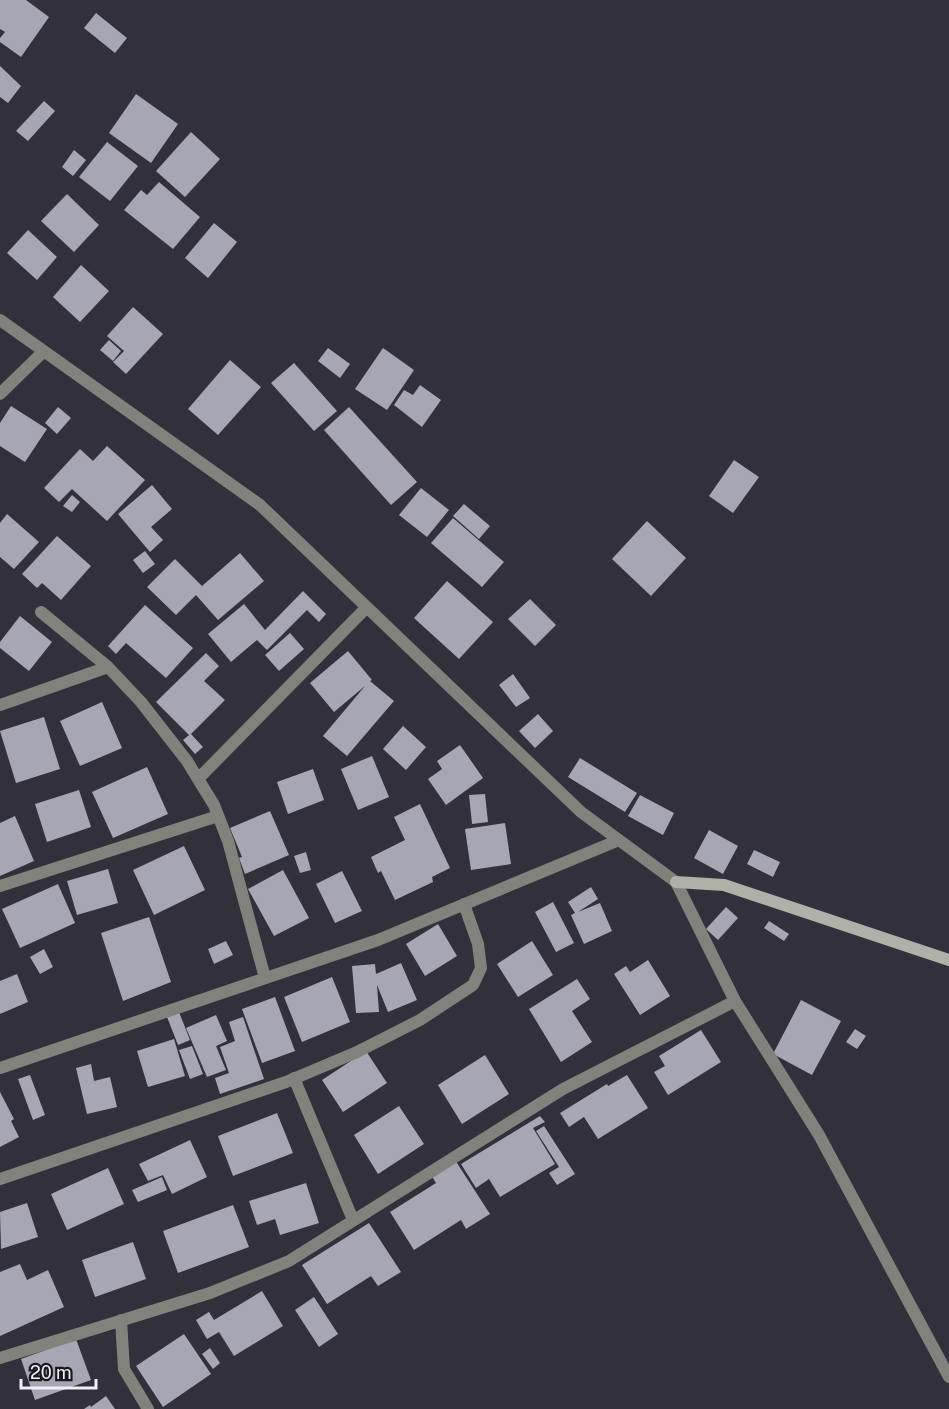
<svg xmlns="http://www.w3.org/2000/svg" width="949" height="1409" font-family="'Public Sans',sans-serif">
<rect width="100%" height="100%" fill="#32303b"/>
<!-- building -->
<path fill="#a7a6b3" d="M0 0H26L49 17 21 57 0 42V38L5 32 0 29Z
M96 13 127 38 115 53 84 28Z
M0 66 21 86 8 103 0 97Z
M136 94 178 124 151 163 109 133Z
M44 101 55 111 28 141 16 131Z
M191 132 220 159 185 197 156 171Z
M107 142 138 166 110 201 79 177Z
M74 150 86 160 73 176 62 167Z
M159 182 200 217 173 249 124 210 141 190 147 195Z
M67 194 99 225 74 252 41 221Z
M214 223 237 242 208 278 185 258Z
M28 230 57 257 37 280 7 253Z
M81 265 109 291 80 322 53 297Z
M133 307 163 334 126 374 113 362 124 351 107 336Z
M109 340 121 351 113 361 100 350Z
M328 348 350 364 340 378 318 361Z
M383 348 414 370 387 410 355 389Z
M230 360 261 387 218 435 188 409Z
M294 363 337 411 314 431 271 383Z
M420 385 441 400 422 427 394 405 404 390 413 395Z
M11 406 47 429 25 462 0 446V423Z
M58 407 71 418 57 434 45 423Z
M349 407 417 482 391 505 324 430Z
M107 446 145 480 107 521 72 489 59 502 44 488 80 449 93 461Z
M734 460 759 477 733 513 709 496Z
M152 485 172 509 151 527 163 540 150 552 118 514Z
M421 488 449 510 427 537 399 515Z
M72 495 80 502 72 512 63 506Z
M464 504 490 526 479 539 453 516Z
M7 514 39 542 14 569 0 557V523Z
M453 518 504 562 482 587 431 543Z
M647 521 686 558 651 596 612 559Z
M57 536 91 566 61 600 42 583 37 588 22 574Z
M145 551 155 564 143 573 133 560Z
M240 553 264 581 218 620 196 595 176 615 147 587 175 559 202 586Z
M447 581 493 622 459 659 414 618Z
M303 591 326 614 319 622 307 610 267 650 257 640 231 662 208 634 244 604 265 630Z
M530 599 556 625 535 646 508 619Z
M145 605 193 648 166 678 126 643 116 654 108 646Z
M20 616 52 642 29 671 0 648V642Z
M290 633 304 649 279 671 265 655Z
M348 651 372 680 370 681 394 701 347 756 323 736 365 686 334 712 310 683Z
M206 653 219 666 204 681 225 700 191 734 203 747 195 754 183 740 189 735 156 702Z
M513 674 530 698 516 707 499 685Z
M102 702 122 748 80 766 60 721Z
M538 714 553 731 535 748 519 731Z
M44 717 60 769 16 783 0 731Z
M403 726 426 747 406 770 383 749Z
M460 745 483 778 446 805 428 779 442 769 437 761Z
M372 756 389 797 358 810 341 769Z
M580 758 637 793 625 812 568 777Z
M147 767 168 814 113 838 92 792Z
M313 769 324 800 288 814 277 782Z
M79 790 91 827 47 842 35 804Z
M485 794 488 822 472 824 469 795Z
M640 795 674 813 663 835 628 816Z
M420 804 450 868 432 877 433 882 395 900 381 871 378 873 371 857 405 840 394 817Z
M270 811 289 855 245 874 239 858 242 857 230 828Z
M15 816 34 861 0 876V823Z
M505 823 511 864 471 870 465 829Z
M709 830 738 846 723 874 694 858Z
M184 846 205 890 154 915 133 870Z
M754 850 780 862 773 877 747 864Z
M306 852 311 870 300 873 294 856Z
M108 869 118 903 77 915 67 881Z
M283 870 309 918 274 936 248 889Z
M342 871 362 911 335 923 316 884Z
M58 884 75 923 20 948 2 909Z
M591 887 598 899 578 912 600 903 612 931 584 944 571 915 575 913 568 902Z
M553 902 574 943 556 952 535 912Z
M726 907 738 918 718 940 706 929Z
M149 917 171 982 123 1001 101 933Z
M769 921 789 934 784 941 764 928Z
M438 924 457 956 425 976 406 944Z
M226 941 233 955 214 964 208 949Z
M532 941 553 975 518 997 497 964Z
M44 949 53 967 40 974 30 957Z
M648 960 670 996 640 1015 614 974 626 966 630 972Z
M401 963 417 1000 388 1012 377 985 379 1012 356 1013 352 966 375 964 376 974Z
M17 974 28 1002 0 1014V981Z
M332 977 350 1022 302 1042 284 997Z
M577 979 590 999 572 1011 592 1042 561 1062 529 1009Z
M275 997 295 1051 262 1063 242 1009Z
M801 1000 841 1021 812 1075 773 1054Z
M179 1012 190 1040 178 1045 167 1017Z
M216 1015 227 1041 216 1046 226 1070 207 1077 186 1028Z
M243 1017 264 1079 220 1094 215 1078 229 1073 220 1047 235 1041 229 1022Z
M855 1029 866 1036 857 1049 846 1042Z
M701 1030 721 1062 668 1095 654 1072 665 1066 659 1056Z
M174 1039 185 1076 148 1087 137 1051Z
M192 1046 203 1074 190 1079 179 1050Z
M366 1051 387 1083 343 1112 322 1080Z
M485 1055 509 1094 462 1124 438 1085Z
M91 1064 94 1081 110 1077 117 1107 87 1114 76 1068Z
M30 1075 45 1115 33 1120 18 1079Z
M627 1075 648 1108 598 1139 584 1117 569 1127 560 1113 607 1084 608 1086Z
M0 1092 14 1119 11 1121 19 1137 0 1147Z
M399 1106 424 1144 378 1174 354 1135Z
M277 1113 293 1153 233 1176 218 1136Z
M540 1116 545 1122 533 1128 555 1164 500 1197 489 1179 476 1188 461 1164Z
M544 1126 575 1174 557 1185 549 1173 559 1167 536 1131Z
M190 1140 207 1177 172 1194 163 1175 148 1181 139 1164Z
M455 1160 490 1214 466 1229 461 1220 414 1250 390 1212 436 1183 431 1175Z
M108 1168 124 1204 67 1230 51 1194Z
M162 1177 167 1190 138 1202 132 1190Z
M306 1183 319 1223 280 1235 275 1219 257 1225 249 1201Z
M27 1203 38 1237 1 1249 0 1212Z
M233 1205 249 1247 178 1273 163 1231Z
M369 1223 401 1272 378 1286 371 1276 327 1304 302 1265Z
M133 1242 146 1279 95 1297 82 1260Z
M20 1264 27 1280 48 1270 64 1307 0 1336V1272Z
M262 1291 283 1326 234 1356 219 1332 207 1339 196 1320 209 1312 214 1320Z
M314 1297 338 1334 319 1347 295 1310Z
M184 1334 211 1374 163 1407 136 1366Z
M76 1339 91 1380 35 1400 21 1359Z
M210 1348 220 1363 213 1369 202 1354Z
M106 1396 115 1409H84L90 1405 91 1407Z"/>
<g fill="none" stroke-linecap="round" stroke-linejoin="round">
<!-- street -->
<path stroke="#82827d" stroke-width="12" d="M0 320 260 505 581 812 676 882 735 1001 819 1135 949 1377
M0 394 44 351
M41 612 108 667 141 702 187 761 214 805 228 841 265 978
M0 705 108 667
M198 779 367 607
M0 886 218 816
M0 1068 378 940 619 840
M294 1078 353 1220
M0 1179 286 1082 357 1052 420 1020 473 985 481 968 478 944 464 904
M121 1320 124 1369 148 1409
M0 1358 210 1293 289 1261 563 1089 735 1001"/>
<!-- secondary -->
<path stroke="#afb0a7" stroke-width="12" d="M676 882 724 885 949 960"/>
</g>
<!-- scale -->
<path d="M21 1379v9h75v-9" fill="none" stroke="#f0eff6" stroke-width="3"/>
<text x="30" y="1379" font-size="18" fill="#f0eff6" stroke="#1a191e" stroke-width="4.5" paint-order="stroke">20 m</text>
</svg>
